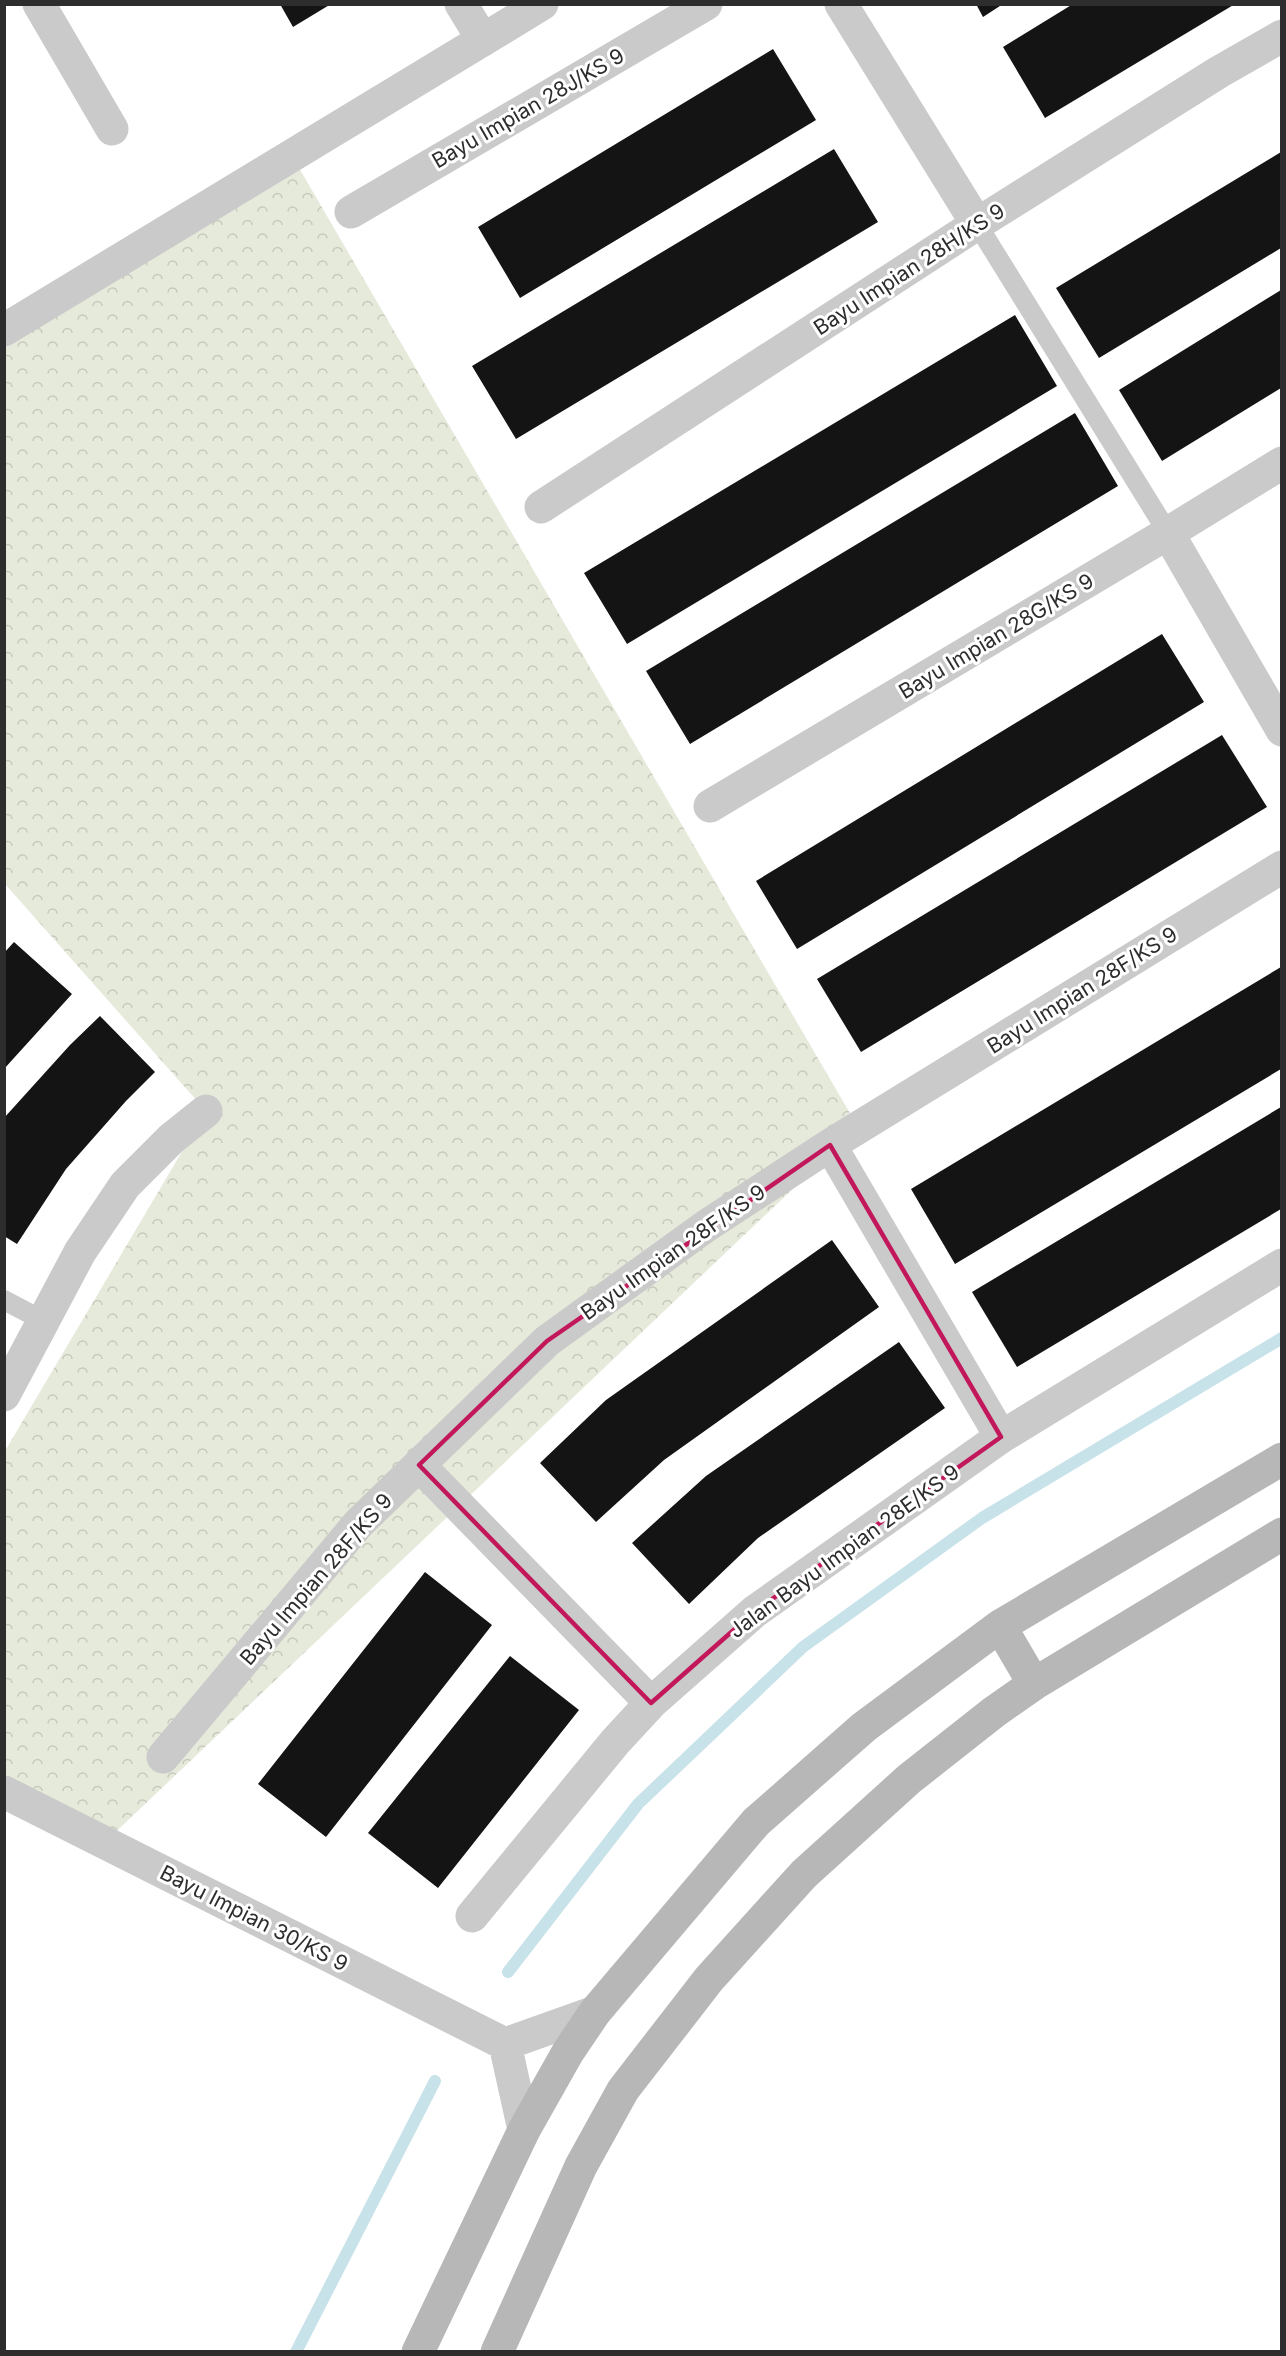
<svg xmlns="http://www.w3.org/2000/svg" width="1286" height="2356" font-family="Inter,sans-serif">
<defs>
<pattern id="park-crowns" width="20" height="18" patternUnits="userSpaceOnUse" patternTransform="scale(1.5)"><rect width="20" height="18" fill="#e6eadb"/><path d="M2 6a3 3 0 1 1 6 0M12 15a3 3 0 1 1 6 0" fill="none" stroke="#c6c9bc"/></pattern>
</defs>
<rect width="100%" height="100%" fill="#fff"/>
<!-- park -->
<path fill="url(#park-crowns)" d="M292 156 858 1127 104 1843 5 1792V1451L206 1111 5 884V342Z"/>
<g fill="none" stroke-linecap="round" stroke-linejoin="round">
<!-- stream -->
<path stroke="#c8e2e9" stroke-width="12" d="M508 1972 638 1804 803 1647 982 1518 1282 1338
M296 2352 435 2081"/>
</g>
<!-- building -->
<path fill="#141414" d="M280 4H331L293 27Z
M976 4H1003L983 17Z
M1073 4H1235L1045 118 1003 47Z
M773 49 816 120 520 298 478 227Z
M834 149 878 222 516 439 472 366Z
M1281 152V248L1099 358 1056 288Z
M1281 290V388L1162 461 1119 390Z
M1015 315 1057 386 627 644 584 573Z
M1075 413 1118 486 690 744 646 671Z
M1162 634 1204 702 797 949 756 881Z
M1222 735 1267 807 861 1052 817 979Z
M14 942 72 994 4 1069V953Z
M1281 967V1069L955 1264 911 1189Z
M100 1016 155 1072 126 1101 66 1169 17 1244 4 1236V1118L70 1045Z
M1281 1107V1209L1017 1367 972 1292Z
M832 1240 879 1307 664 1460 596 1522 540 1463 606 1400Z
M899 1342 945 1408 758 1538 689 1604 632 1543 706 1476Z
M425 1572 492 1625 326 1837 258 1784Z
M510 1656 579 1710 438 1888 368 1833Z"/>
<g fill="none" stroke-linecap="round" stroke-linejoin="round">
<!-- lane -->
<path stroke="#cacaca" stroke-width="20" d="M977 224 1168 533
M4 1300 42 1320"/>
<!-- street -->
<path stroke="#cacaca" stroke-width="33" d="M39 4 112 129
M461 4 483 40
M841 4 977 224
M351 212 706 4
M4 330 542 4
M541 507 977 224 1219 72 1282 36
M1168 533 1282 730
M710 806 1168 533 1282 463
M830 1145 1001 1437
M4 1395 80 1252 125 1185 171 1139 206 1111
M419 1465 651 1703
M163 1757 359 1523 547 1341 706 1226 830 1145 1282 867
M4 1792 505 2044 595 2012
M472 1916 615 1742 651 1703 754 1612 1001 1437 1282 1265
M505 2044 524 2130"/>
<!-- secondary -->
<path stroke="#b7b7b7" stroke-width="33" d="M1000 1626 1034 1684
M418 2352 524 2130 568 2052 595 2012 756 1822 864 1727 1000 1626 1282 1459
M497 2352 581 2166 623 2090 709 1979 804 1874 909 1779 994 1712 1034 1684 1282 1534"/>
</g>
<!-- marked area -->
<path fill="none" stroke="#c2185b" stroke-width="4.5" stroke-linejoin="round" d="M830 1145 1001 1437 754 1612 651 1703 419 1465 547 1341Z"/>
<g text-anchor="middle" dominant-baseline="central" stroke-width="6" stroke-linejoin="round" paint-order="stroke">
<!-- street labels -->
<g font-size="21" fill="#2d2d2d" stroke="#fff">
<text transform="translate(528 108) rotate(-30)">Bayu Impian 28J/KS 9</text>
<text transform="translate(909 269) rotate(-33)">Bayu Impian 28H/KS 9</text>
<text transform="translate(996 636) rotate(-31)">Bayu Impian 28G/KS 9</text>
<text transform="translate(1082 990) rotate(-32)">Bayu Impian 28F/KS 9</text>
<text transform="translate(673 1252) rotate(-35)">Bayu Impian 28F/KS 9</text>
<text transform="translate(844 1551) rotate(-36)">Jalan Bayu Impian 28E/KS 9</text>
<text transform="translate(316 1579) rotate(-49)">Bayu Impian 28F/KS 9</text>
<text transform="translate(254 1918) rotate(27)">Bayu Impian 30/KS 9</text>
</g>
</g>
<!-- border -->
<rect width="1286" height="2356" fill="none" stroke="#2d2d2d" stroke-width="12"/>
</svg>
